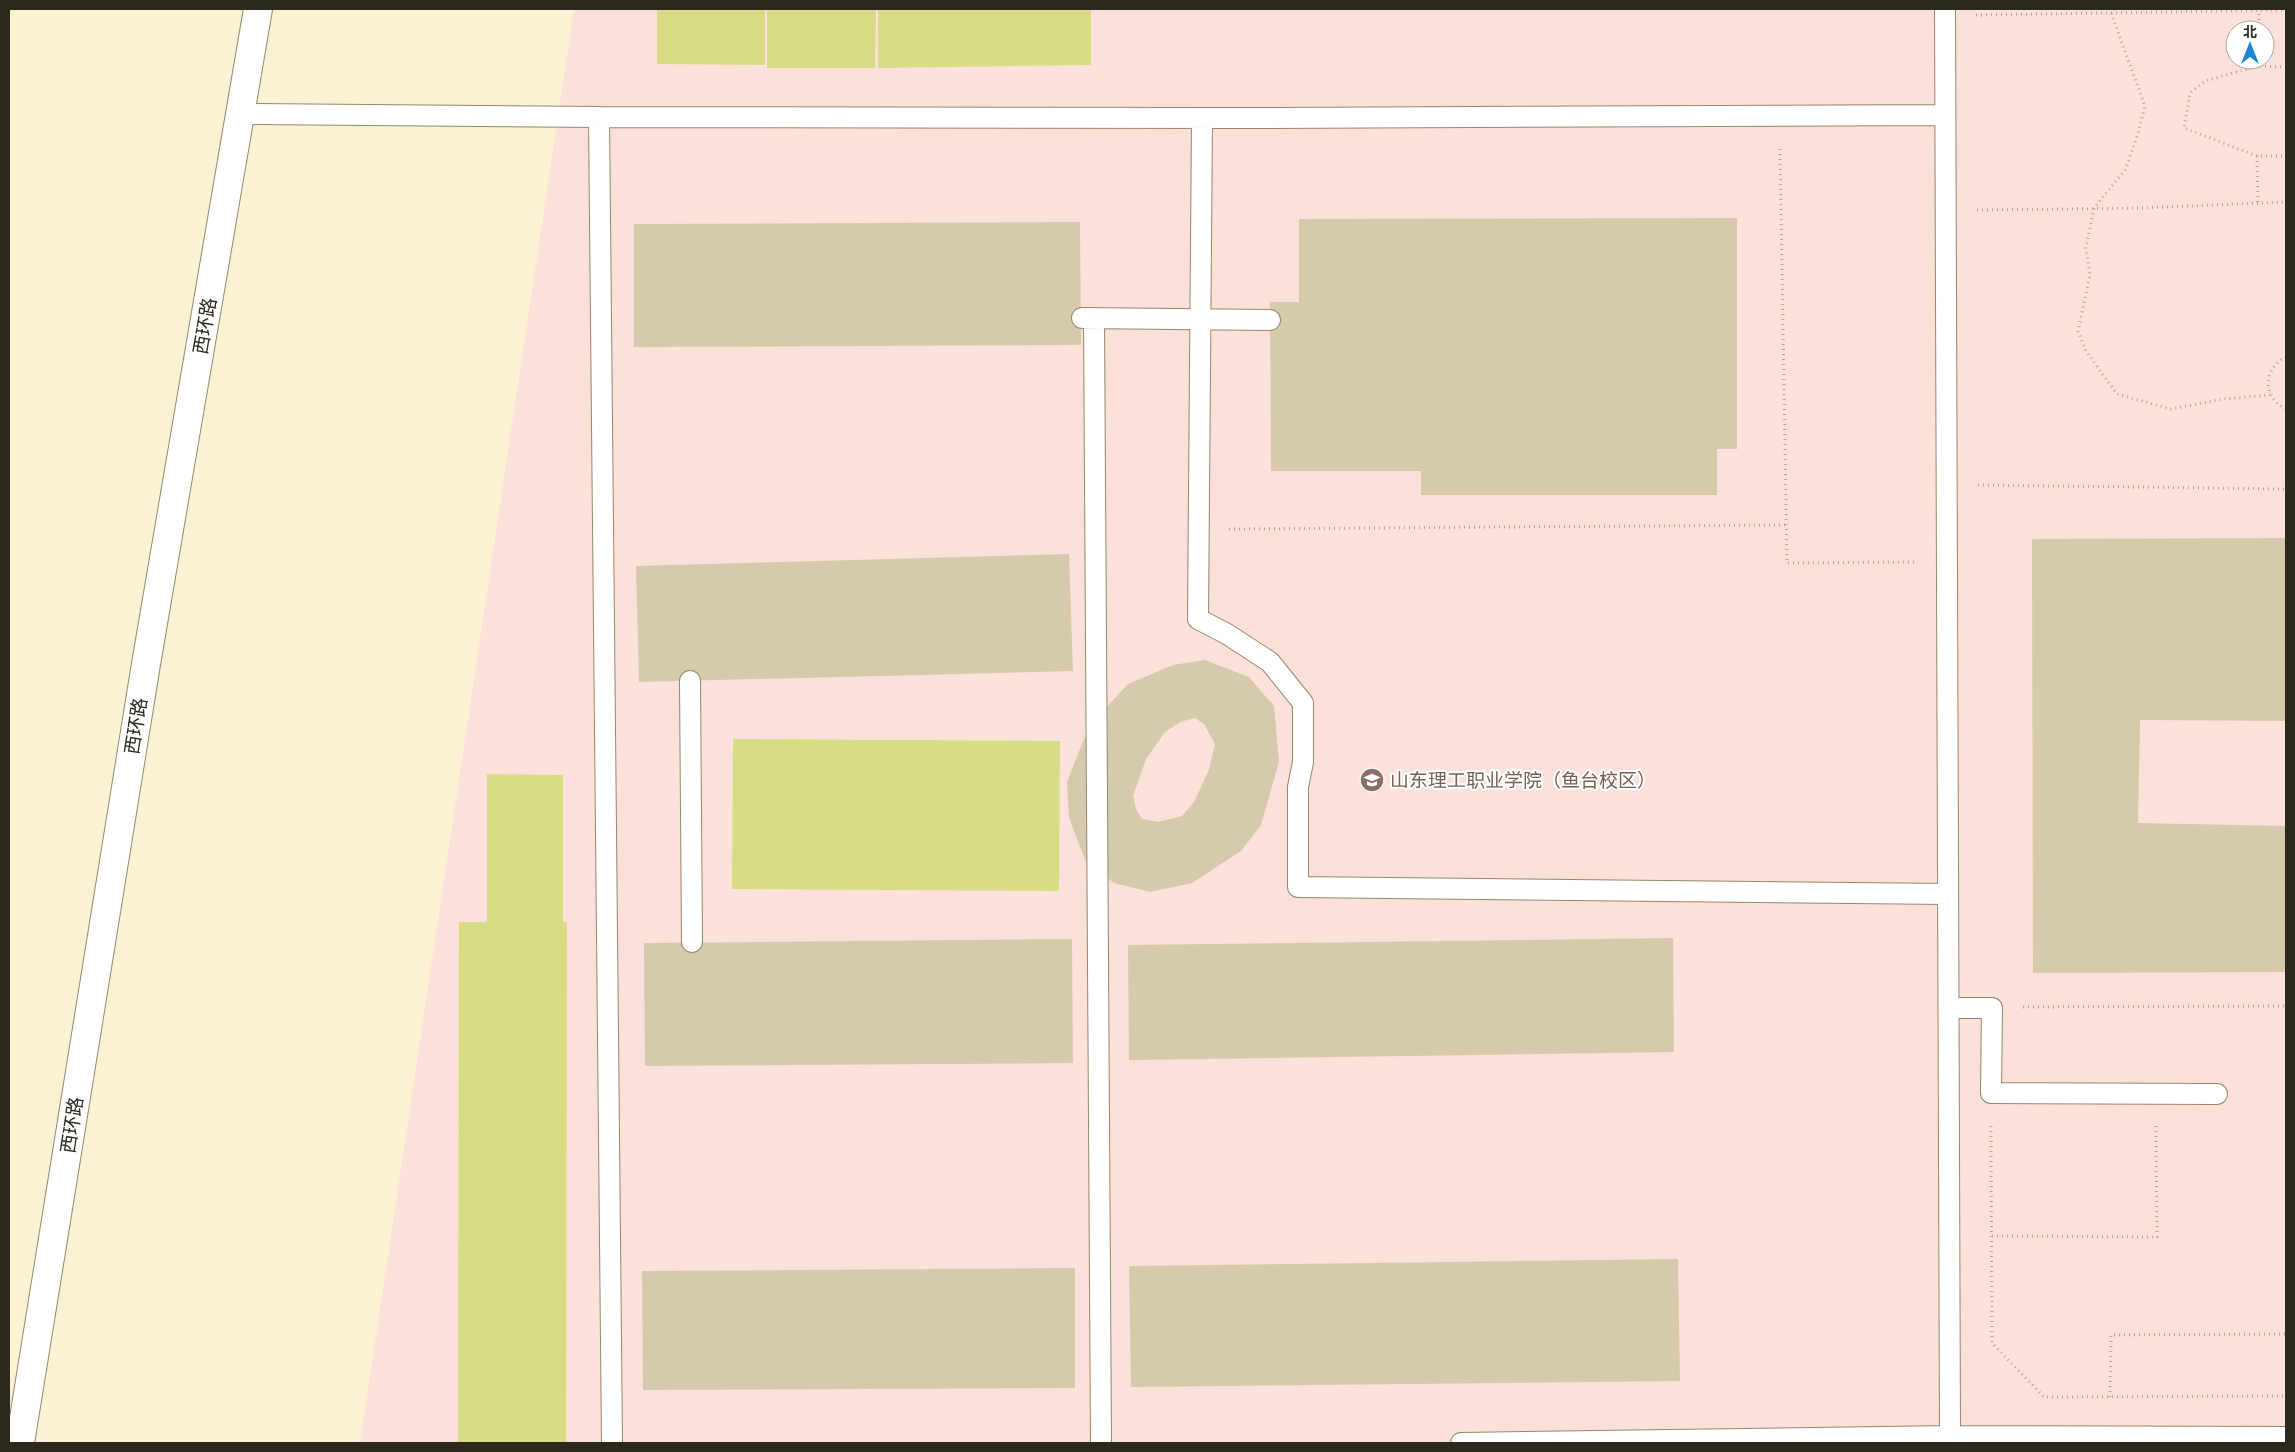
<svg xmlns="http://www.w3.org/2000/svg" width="2295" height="1452" font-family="Figtree,'Noto Sans SC',sans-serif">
<rect width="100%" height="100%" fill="#fcf1d2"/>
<!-- education -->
<path fill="#fbe1d9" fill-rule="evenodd" d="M574 9H2286V1443H360ZM2235 30H2265V60H2235Z"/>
<!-- green -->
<path fill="#d7dc85" d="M657 9H765V65L657 64Z
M767 9H876L875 68H767Z
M878 9H1091V65L878 68Z
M733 739 1060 741 1059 891 732 889Z
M487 774 563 775V922H567L566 1443H458L459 922H487Z"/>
<!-- building -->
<path fill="#d5caac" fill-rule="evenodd" d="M1737 218V449H1717V495H1421V471H1271L1270 302H1299V219Z
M1080 222 1081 345 634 347V224Z
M2286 538V721L2140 720 2138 823 2286 826V972L2033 973 2032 539Z
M1069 554 1073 671 639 682 636 566Z
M1205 660 1249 677 1274 706 1279 762 1261 825 1241 851 1192 883 1150 892 1114 883 1085 860 1069 818 1067 782 1084 739 1100 714 1128 684 1173 665ZM1195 718 1204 724 1215 744 1209 770 1194 802 1182 816 1158 822 1142 819 1136 809 1133 796 1146 759 1165 732 1180 722Z
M1673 938 1674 1052 1129 1060 1128 945Z
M1072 939 1073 1063 645 1066 644 943Z
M1678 1259 1680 1381 1131 1387 1129 1266Z
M1075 1268V1388L643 1390 642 1271Z"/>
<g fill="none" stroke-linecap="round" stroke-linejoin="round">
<!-- service casing -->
<g stroke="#92886b" stroke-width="22">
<path id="service" d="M1945 9 1950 1436
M241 114 599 117 612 1443
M599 117 1248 118 1945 115
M1202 118 1198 619 1227 634 1270 662 1303 703V762L1298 787V887L1948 894
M1082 318 1270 320
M1094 318 1101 1443
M690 681 692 942
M1949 1008H1992L1991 1093 2217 1094
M1461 1443 1950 1436 2286 1437"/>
</g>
<!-- primary casing -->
<g stroke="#92886b" stroke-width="30">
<path id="primary" d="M20 1443 146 664 258 9"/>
</g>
<!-- path -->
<path stroke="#b1a991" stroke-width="3" stroke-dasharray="1 4" stroke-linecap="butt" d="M2113 9 2111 13 2145 106 2138 134 2125 170 2094 208 2086 248 2090 275 2078 331 2086 351 2117 394 2171 409 2224 399 2270 395
M1976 15 2286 10
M2259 30V11
M2286 67 2258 66 2205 81 2190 93 2184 128 2257 156H2286
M1780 149 1787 563 1916 562
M2257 156 2258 203
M1977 210 2141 208 2286 202
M2286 357C2263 368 2262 398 2286 409
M1978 485 2286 489
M1229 529 1786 525
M2023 1007 2286 1006
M1991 1126 1992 1343 2044 1397 2286 1396
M1992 1236 2157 1237 2156 1125
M2110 1397 2111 1335 2286 1334"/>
<!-- service -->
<use href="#service" stroke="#fff" stroke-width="20"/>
<!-- primary -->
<use href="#primary" stroke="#fff" stroke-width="28"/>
</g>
<!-- icons -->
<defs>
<g id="university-disc" transform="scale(1.25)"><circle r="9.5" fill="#8d6e63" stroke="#fff"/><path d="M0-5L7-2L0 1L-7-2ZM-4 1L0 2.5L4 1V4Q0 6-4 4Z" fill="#fff"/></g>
</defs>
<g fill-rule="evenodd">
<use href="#university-disc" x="1372" y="780"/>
</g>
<g text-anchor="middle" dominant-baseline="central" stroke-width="4" stroke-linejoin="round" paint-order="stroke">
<!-- street labels -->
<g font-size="19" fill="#2c281c" stroke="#fff">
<text transform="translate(205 326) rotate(-80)">西环路</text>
<text transform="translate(136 726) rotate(-81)">西环路</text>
<text transform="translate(72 1125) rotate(-81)">西环路</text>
</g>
<!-- education labels -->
<g font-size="19" fill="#785e54" stroke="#fff" text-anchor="start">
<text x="1390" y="780">山东理工职业学院（鱼台校区）</text>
</g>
</g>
<!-- border -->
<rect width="2295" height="1452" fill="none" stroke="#2c281c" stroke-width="20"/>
<!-- north arrow -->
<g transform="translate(2250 45)"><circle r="24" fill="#ffffff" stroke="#aba9a4"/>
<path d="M0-4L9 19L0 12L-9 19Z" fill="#2184d0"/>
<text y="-8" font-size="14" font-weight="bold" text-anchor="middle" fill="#2c281c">北</text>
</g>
</svg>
